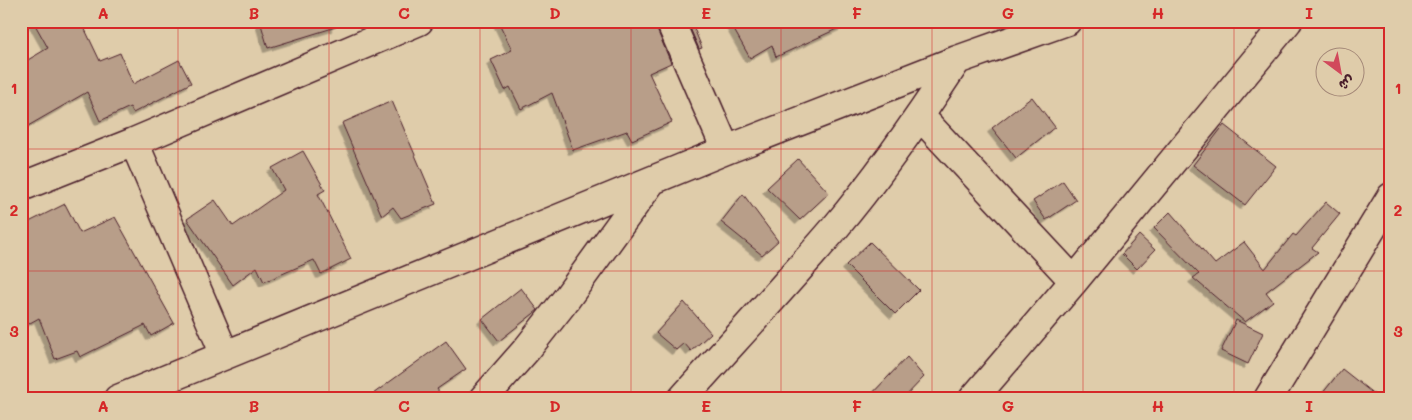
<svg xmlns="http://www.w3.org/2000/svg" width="1412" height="420" font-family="Mali,'Playpen Sans Arabic',sans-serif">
<defs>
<filter id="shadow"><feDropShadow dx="-4.5" dy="4.5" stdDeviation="0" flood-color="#0004"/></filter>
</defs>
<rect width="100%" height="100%" fill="#dfccaa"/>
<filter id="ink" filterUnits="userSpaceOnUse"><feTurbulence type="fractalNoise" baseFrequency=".02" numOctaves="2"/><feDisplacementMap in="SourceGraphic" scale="10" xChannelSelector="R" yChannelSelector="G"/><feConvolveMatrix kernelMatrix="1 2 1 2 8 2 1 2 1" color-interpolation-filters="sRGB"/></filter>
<g filter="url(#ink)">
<!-- building -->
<path fill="#b89e89" stroke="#4a1f2b" filter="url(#shadow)" d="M33 21H81L100 61 120 53 133 84 179 60 191 83 133 113 130 107 100 121 87 92 21 130V64L48 48Z
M260 21H336V27L268 48Z
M498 21H655L656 27 671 63 649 73 672 122 632 140 627 131 573 150 552 93 521 109 510 87 505 90 491 60 512 50Z
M687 21H691L702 48 699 49Z
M729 21H854L776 57 772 45 750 58Z
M1032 97 1055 127 1016 158 992 128Z
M392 101 436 204 401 218 393 207 382 216 342 123Z
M1224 125 1276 166 1245 205 1193 165Z
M303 151 325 190 318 194 351 259 321 274 314 260 264 282 257 267 233 285 187 219 215 200 233 226 284 190 272 168Z
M798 159 829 193 800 220 767 188Z
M1063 181 1076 200 1046 220 1033 201Z
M743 194 778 241 762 255 721 222Z
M1326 202 1340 214 1312 248 1318 252 1266 292 1273 301 1245 322 1193 278 1199 274 1154 228 1170 212 1215 264 1244 242 1265 269 1293 234 1296 236Z
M65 204 80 233 115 217 174 323 151 336 145 325 80 357 77 351 55 359 39 318 21 328V226Z
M1139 235 1155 250 1137 269 1122 254Z
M870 242 919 290 895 314 846 265Z
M521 288 538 310 499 341 482 319Z
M684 302 711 333 691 351 684 343 676 350 656 333Z
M1236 320 1263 333 1248 364 1221 351Z
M446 341 466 369 437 389 444 399H366Z
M907 357 924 377 903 399H867Z
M1342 369 1380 399H1318Z"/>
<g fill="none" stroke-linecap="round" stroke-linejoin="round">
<!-- street casing -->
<g stroke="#4a1f2b" stroke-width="31">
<path id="street" d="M670 21 726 150
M920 116 1074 281
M134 142 225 355
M21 187 134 142 419 21
M118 399 726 150 957 60 1067 21
M483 399 527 349 564 302 651 182
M682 399C733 342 785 286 834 229 879 176 919 118 957 60
M973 399 1074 281 1288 21
M1268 399 1391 197"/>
</g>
<!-- street -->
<use href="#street" stroke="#dfccaa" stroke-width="28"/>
</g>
</g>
<!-- grid -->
<path fill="none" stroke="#d62828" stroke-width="1" stroke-opacity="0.55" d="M178 21V399M329 21V399M480 21V399M631 21V399M781 21V399M932 21V399M1083 21V399M1234 21V399M21 149H1391M21 271H1391"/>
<!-- margin -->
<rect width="1412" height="420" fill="none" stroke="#dfccaa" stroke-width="55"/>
<!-- north arrow -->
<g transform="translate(1340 72) rotate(148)"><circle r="24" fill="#dfccaa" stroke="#a38777"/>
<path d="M0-4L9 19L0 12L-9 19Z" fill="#d1495b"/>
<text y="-8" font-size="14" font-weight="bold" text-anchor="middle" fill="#4a1f2b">ش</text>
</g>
<rect x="28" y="28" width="1356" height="364" fill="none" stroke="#d62828" stroke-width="2"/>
<g font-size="16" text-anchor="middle" font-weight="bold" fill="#d62828">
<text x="103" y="19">A</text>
<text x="254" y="19">B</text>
<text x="404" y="19">C</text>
<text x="555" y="19">D</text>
<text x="706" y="19">E</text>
<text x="857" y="19">F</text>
<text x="1008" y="19">G</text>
<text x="1158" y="19">H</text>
<text x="1309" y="19">I</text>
<text x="14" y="94">1</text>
<text x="1398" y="94">1</text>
<text x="14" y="216">2</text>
<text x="1398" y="216">2</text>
<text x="14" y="337">3</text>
<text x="1398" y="337">3</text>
<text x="103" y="412">A</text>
<text x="254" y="412">B</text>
<text x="404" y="412">C</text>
<text x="555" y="412">D</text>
<text x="706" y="412">E</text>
<text x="857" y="412">F</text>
<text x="1008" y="412">G</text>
<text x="1158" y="412">H</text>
<text x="1309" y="412">I</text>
</g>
</svg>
